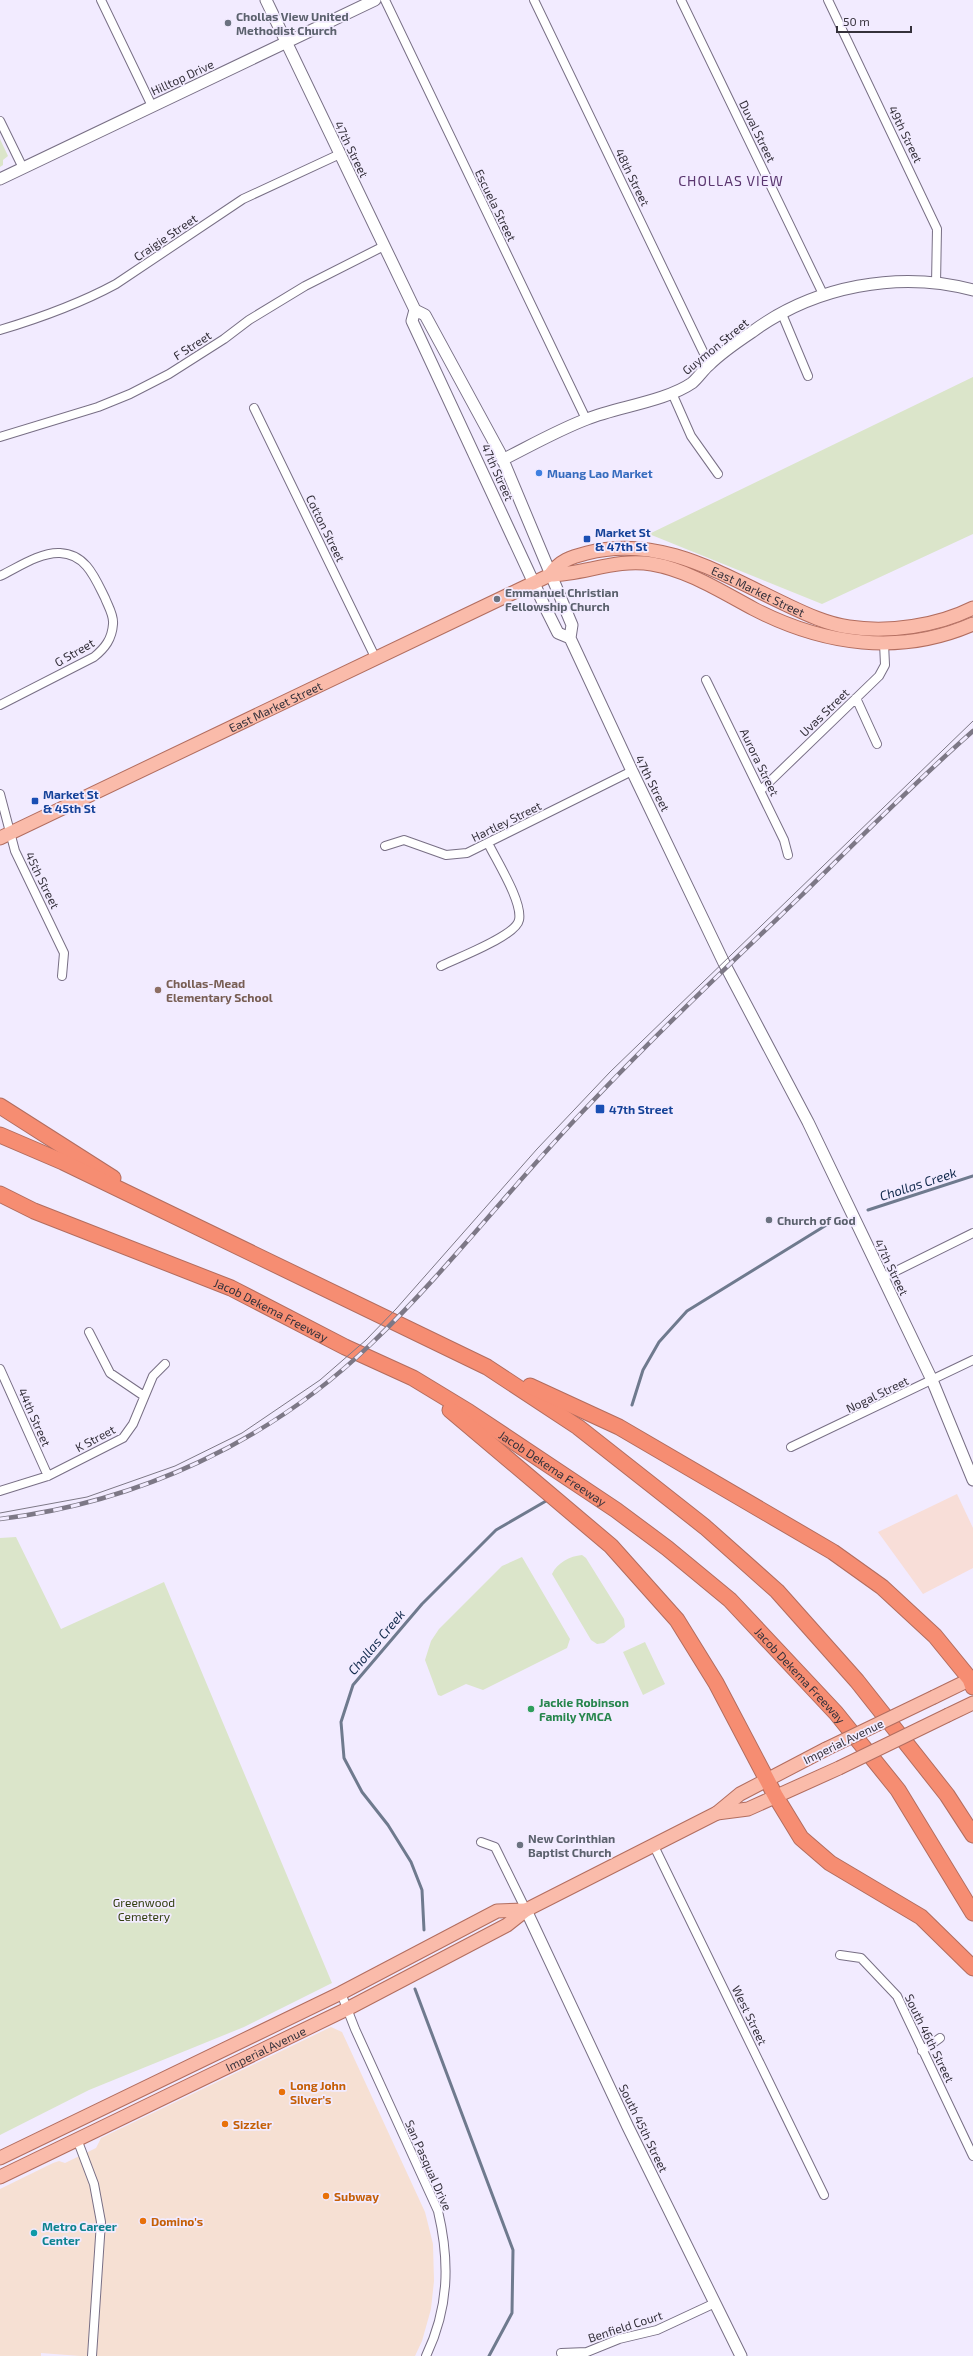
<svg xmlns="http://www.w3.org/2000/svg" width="973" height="2356" font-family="'Exo 2',sans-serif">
<rect width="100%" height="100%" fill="#f2ebff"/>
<!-- commercial -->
<path fill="#f6e0d3" d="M331 2027 342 2032 425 2212 433 2244 434 2281 431 2309 422 2341 415 2356H80L41 2353V2356H0V2189L53 2163 59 2161 65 2163 96 2148 101 2138Z"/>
<!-- industrial -->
<path fill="#f8ded8" d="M957 1494 973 1528V1568L923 1594 878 1532Z"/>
<!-- green -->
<path fill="#dbe5ca" d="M0 139 8 156 3 160V165L0 167Z
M973 377V534L822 604 649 534Z
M16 1537 61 1629 164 1582 332 1983 244 2027 89 2090 0 2135V1538Z
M582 1555 586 1558 624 1619 625 1627 604 1643 597 1644 591 1640 552 1574C557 1563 570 1556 582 1555Z
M522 1557 570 1639 567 1648 483 1690 466 1684 441 1696 438 1695 425 1660 431 1641 439 1629 502 1566Z
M645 1642 665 1684 643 1695 623 1652Z"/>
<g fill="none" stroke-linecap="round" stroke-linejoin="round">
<!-- stream -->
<path stroke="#6f7a8e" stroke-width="3" d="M868 1210 973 1176
M632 1405 643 1370 659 1342 687 1311 828 1224
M424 1930 422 1890 411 1862 388 1825 362 1792 344 1758 341 1722 353 1685 422 1604 496 1530 546 1501
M415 1989 513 2250 512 2313 489 2356"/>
<!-- street casing -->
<g stroke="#786f85" stroke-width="10">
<path id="street" d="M101 0 152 106
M385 0 586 419
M534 0 709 364
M681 0 823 294
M828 0 937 229 936 284
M0 121 23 168
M782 314 808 376
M0 330C40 318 79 304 116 284L243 199 340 154
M672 393 691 436 718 474
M254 408 376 659
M0 437 98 407 130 394 169 374 224 339 249 320 305 286 384 246
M0 576C17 568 40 552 60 553 86 554 95 578 105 598 108 606 114 615 113 624 112 639 105 648 94 657L0 705
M706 680 784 840 788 855
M856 698 877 744
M761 790 879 676 885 665 884 643
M0 794 15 851 64 953 62 976
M385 846 404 840 446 855 467 853 632 771
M441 966C457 958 516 936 519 920 523 902 496 860 488 843
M882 1278 973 1233
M89 1332 110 1373 144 1396
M0 1369 48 1476
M791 1447 973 1360
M0 1491 48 1476 123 1438 133 1424 153 1376 165 1364
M481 1842 495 1847 526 1910
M653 1844 824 2195
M840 1955 861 1958 897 1996 973 2156
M341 1993 355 2029 438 2211C450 2262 449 2308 426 2356
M922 2051 940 2038
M77 2139 94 2184 101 2222 92 2356
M561 2353 587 2352 619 2339 657 2330 715 2303"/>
</g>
<!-- secondary casing -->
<g stroke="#786f85" stroke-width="13">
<path id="secondary" d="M266 0 415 310 425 315 500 453 572 625 570 638 632 771 724 963 808 1122 932 1380 973 1480
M0 179 375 0
M415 310 412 321 545 607 558 633 570 638
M502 460C530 446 558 430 587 419 617 407 666 401 692 383 698 378 703 370 709 365 721 353 737 342 752 332 814 286 899 270 973 290
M526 1910 628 2127 741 2356"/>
</g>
<!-- primary casing -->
<g stroke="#b26d5f" stroke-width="15">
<g id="primary">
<path id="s1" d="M550 575C559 561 571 557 587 553 660 534 723 575 787 605 806 614 827 624 849 627 889 633 937 626 973 608"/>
<path id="s2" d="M0 838 550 575C585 574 617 558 652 564 688 570 722 592 754 609 824 645 900 656 973 624"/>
<path d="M934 1697 973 1678"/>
<path d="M948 1715 973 1703"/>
<path d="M717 1813 748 1809 839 1768"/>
<path d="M0 2158 341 1993 497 1911 526 1910"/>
<path id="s3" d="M0 2177 347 2009 507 1925 526 1910 717 1813 740 1794 826 1749"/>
</g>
</g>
<!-- highway casing -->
<g stroke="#b26d5f" stroke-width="17">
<g id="highway">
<path d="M0 1106 113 1178"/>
<path d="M0 1135 63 1162 487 1367 578 1427 705 1527 777 1591 857 1681 947 1795 973 1835"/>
<path id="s4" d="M0 1194 34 1211 231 1288 345 1347 413 1378 469 1412 616 1510 667 1548 730 1600 836 1713 898 1790 973 1913"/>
<path d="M530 1386 619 1427 833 1552 882 1587 935 1636 970 1679 973 1687"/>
<path d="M450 1410 611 1546 677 1620 716 1683 776 1797 801 1838 830 1863 921 1917 973 1968"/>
</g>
</g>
<!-- street -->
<use href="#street" stroke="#fff" stroke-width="8"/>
<!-- secondary -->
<use href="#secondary" stroke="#fff" stroke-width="11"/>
<!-- primary -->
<use href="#primary" stroke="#fabbaa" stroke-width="13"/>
<!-- highway -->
<use href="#highway" stroke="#f68d72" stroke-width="15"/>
<!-- tram -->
<path stroke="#7d7886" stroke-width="1" d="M0 1513 87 1497 175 1466 242 1433 320 1380 366 1340 396 1309 537 1149 610 1072 973 721"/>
<!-- rail casing -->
<g stroke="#7d7886" stroke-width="4.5">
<path id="rail" d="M0 1519C139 1502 269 1442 371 1344 448 1270 513 1184 587 1107 656 1034 729 965 802 895 858 840 914 783 973 731"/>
</g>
<!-- rail -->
<use href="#rail" stroke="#f2ebff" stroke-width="3" stroke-dasharray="9" stroke-linecap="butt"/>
<!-- primary-bridge casing -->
<g stroke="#b26d5f" stroke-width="15" stroke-linecap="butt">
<path id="primary-bridge" d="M826 1749 934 1697
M839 1768 948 1715"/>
</g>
<!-- primary-bridge -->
<use href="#primary-bridge" stroke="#fabbaa" stroke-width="13"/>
</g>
<!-- markers -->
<g fill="#6b7280" stroke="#f2ebff" stroke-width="1.5">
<circle cx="228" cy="23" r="4"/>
<circle cx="497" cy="599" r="4"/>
<circle cx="769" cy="1220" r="4"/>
<circle cx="520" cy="1845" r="4"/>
</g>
<circle fill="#3f7fe0" stroke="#f2ebff" stroke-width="1.5" cx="539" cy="473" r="4"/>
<g fill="#1a4fb4" stroke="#f2ebff" stroke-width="1.5">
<rect x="583" y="535" width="8" height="8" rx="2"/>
<rect x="31" y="797" width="8" height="8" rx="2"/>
<rect x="595" y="1104" width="10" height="10" rx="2"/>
</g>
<circle fill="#8d6e63" stroke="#f2ebff" stroke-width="1.5" cx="158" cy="990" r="4"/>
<circle fill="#2e9e5b" stroke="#f2ebff" stroke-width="1.5" cx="531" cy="1709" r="4"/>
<g fill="#e8710a" stroke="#f2ebff" stroke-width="1.5">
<circle cx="282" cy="2092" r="4"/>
<circle cx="225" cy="2124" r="4"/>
<circle cx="326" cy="2196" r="4"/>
<circle cx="143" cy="2221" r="4"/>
</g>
<circle fill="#0f9aa8" stroke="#f2ebff" stroke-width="1.5" cx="34" cy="2233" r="4"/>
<g text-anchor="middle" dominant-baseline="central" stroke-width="3.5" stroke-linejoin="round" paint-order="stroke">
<!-- worship labels -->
<g font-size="12" font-weight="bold" fill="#5b616d" stroke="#f2ebff" text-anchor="start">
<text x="236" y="16">Chollas View United<tspan x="236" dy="14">Methodist Church</tspan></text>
<text x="505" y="592">Emmanuel Christian<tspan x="505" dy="14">Fellowship Church</tspan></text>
<text x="777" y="1220">Church of God</text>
<text x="528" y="1838">New Corinthian<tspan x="528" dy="14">Baptist Church</tspan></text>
</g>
<!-- street labels -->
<g font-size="12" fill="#35313b" stroke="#f2ebff">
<text transform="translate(182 77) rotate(-25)">Hilltop Drive</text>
<text transform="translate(758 131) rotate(64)">Duval Street</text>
<text transform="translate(906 134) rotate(64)">49th Street</text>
<text transform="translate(352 149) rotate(64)">47th Street</text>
<text transform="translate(633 177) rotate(64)">48th Street</text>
<text transform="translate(496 205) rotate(64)">Escuela Street</text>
<text transform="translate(165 237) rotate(-34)">Craigie Street</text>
<text transform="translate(192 345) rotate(-33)">F Street</text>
<text transform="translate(715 346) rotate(-39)">Guymon Street</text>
<text transform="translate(498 472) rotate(66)">47th Street</text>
<text transform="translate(326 528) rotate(64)">Cotton Street</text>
<text stroke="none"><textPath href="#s1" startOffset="224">East Market Street</textPath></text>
<text transform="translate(74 652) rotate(-30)">G Street</text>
<text stroke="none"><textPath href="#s2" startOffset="305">East Market Street</textPath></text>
<text transform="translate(824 712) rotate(-44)">Uvas Street</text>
<text transform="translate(760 762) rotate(64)">Aurora Street</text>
<text transform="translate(653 783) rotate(63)">47th Street</text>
<text transform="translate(506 821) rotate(-26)">Hartley Street</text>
<text transform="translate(43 880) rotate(64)">45th Street</text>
<text transform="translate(892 1267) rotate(64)">47th Street</text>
<text stroke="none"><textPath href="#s4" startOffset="295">Jacob Dekema Freeway</textPath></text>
<text transform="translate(877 1394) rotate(-26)">Nogal Street</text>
<text transform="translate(35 1417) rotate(66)">44th Street</text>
<text transform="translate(95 1438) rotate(-28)">K Street</text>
<text stroke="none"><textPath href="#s4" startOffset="619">Jacob Dekema Freeway</textPath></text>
<text stroke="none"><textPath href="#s4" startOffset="943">Jacob Dekema Freeway</textPath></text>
<text transform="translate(843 1741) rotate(-26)">Imperial Avenue</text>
<text transform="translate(750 2015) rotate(64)">West Street</text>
<text transform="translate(930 2038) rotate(64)">South 46th Street</text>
<text stroke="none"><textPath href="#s3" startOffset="295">Imperial Avenue</textPath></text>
<text transform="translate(644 2128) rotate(64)">South 45th Street</text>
<text transform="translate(429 2165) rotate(66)">San Pasqual Drive</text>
<text transform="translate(625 2326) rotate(-18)">Benfield Court</text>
</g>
<!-- shop labels -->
<g font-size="12" font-weight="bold" fill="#366cbe" stroke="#f2ebff" text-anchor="start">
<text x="547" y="473">Muang Lao Market</text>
</g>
<!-- transit labels -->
<g font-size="12" font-weight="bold" fill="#164399" stroke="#f2ebff" text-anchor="start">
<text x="595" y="532">Market St<tspan x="595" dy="14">&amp; 47th St</tspan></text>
<text x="43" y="794">Market St<tspan x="43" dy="14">&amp; 45th St</tspan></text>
<text x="609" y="1109">47th Street</text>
</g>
<!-- education labels -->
<g font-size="12" font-weight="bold" fill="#785e54" stroke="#f2ebff" text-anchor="start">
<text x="166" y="983">Chollas-Mead<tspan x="166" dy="14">Elementary School</tspan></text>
</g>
<!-- leisure labels -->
<g font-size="12" font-weight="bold" fill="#27864d" stroke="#f2ebff" text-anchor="start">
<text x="539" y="1702">Jackie Robinson<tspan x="539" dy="14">Family YMCA</tspan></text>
</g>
<!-- park labels -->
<g font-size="12" fill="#313e0e" stroke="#f2ebff">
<text x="144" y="1902">Greenwood<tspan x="144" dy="14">Cemetery</tspan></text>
</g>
<!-- food labels -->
<g font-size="12" font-weight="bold" fill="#c56008" stroke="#f2ebff" text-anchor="start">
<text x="290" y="2085">Long John<tspan x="290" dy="14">Silver's</tspan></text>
<text x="233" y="2124">Sizzler</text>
<text x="334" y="2196">Subway</text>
<text x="151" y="2221">Domino's</text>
</g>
<!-- culture labels -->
<g font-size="12" font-weight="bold" fill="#0d838f" stroke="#f2ebff" text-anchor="start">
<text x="42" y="2226">Metro Career<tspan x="42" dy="14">Center</tspan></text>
</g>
<!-- water labels -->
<g font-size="13" font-style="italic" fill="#11294c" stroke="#f2ebff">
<text transform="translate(918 1184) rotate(-18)">Chollas Creek</text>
<text transform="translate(376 1642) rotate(-50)">Chollas Creek</text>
</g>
<!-- quarter labels -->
<g font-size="14" letter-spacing="1" fill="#5a366f" stroke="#f2ebff">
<text x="731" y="180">CHOLLAS VIEW</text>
</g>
</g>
<!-- scale -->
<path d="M837 26v6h74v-6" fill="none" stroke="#35313b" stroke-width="2"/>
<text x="843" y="26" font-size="12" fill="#35313b" stroke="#f2ebff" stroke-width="3" paint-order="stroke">50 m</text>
</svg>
